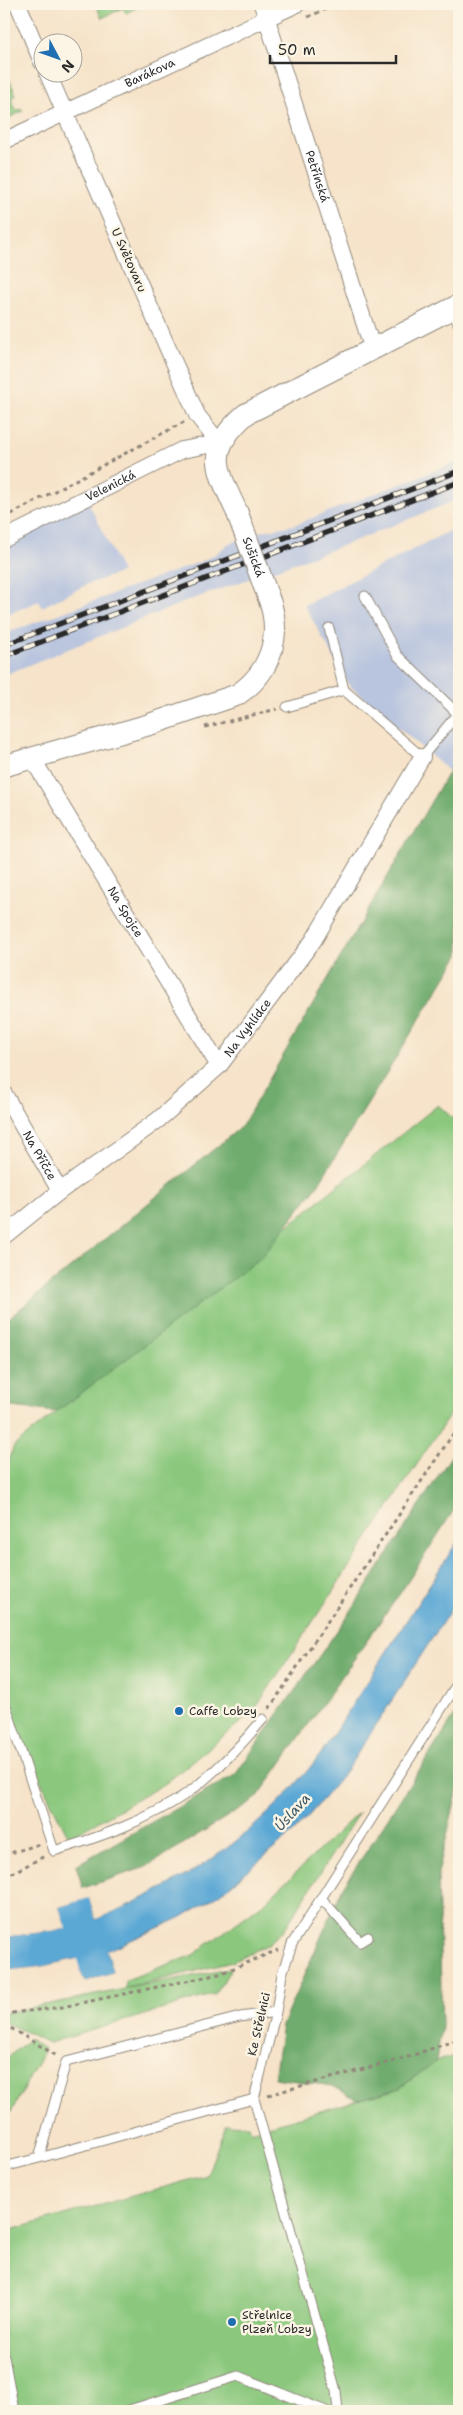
<svg xmlns="http://www.w3.org/2000/svg" width="463" height="2415" font-family="'Shantell Sans',sans-serif">
<rect width="100%" height="100%" fill="#fcf5e5"/>
<filter id="ink" filterUnits="userSpaceOnUse"><feTurbulence type="fractalNoise" baseFrequency=".02" numOctaves="2"/><feDisplacementMap in="SourceGraphic" scale="10" xChannelSelector="R" yChannelSelector="G"/><feConvolveMatrix kernelMatrix="1 2 1 2 8 2 1 2 1" color-interpolation-filters="sRGB"/></filter>
<filter id="wash" filterUnits="userSpaceOnUse"><feTurbulence type="fractalNoise" baseFrequency=".0096" numOctaves="4" result="noise"/><feDisplacementMap in="SourceGraphic" scale="20" xChannelSelector="R" yChannelSelector="G"/><feGaussianBlur stdDeviation="1.12" result="paint"/><feColorMatrix in="noise" values="0 0 0 0 0 0 0 0 0 0 0 0 0 0 0 0 0 1.4 0 .05"/><feComposite in="paint" operator="in"/></filter>
<g filter="url(#wash)">
<rect width="100%" height="100%" fill="#f6e3c9"/>
<!-- industrial -->
<path fill="#b9c5de" d="M459 461V499L339 547 190 600 4 675V634L200 562 216 554 228 544 263 531 294 525Z
M86 497 122 572 88 584 42 607 39 601 4 616V539Z
M459 526V754L449 771 350 686 304 605Z"/>
<!-- green -->
<path fill="#8bc87e" stroke="#5b7a54" d="M95 4H145L126 13 123 8 102 18Z
M6 72 16 95 11 98 16 110 22 109 23 111 4 120V73Z
M438 1105 459 1124V1401L253 1712 166 1783 69 1838 4 1708V1470L14 1446Z
M359 1812 284 1930 267 1945 232 1962 127 1988 231 1969 215 1994 49 2043 4 2022V2013L125 1989 126 1980 193 1955 265 1902Z
M29 2039 45 2049 9 2116 4 2105V2061Z
M459 2055V2411H4V2232L207 2175 226 2124 249 2125 251 2131 400 2088 436 2061Z"/>
<!-- forest -->
<path fill="#70ac6d" stroke="#4e6c4c" d="M459 754V955L318 1185 262 1257 56 1412 4 1406V1322L242 1126Z
M459 1444V1502L403 1589 257 1798 146 1867 83 1888 76 1865 235 1775 349 1614Z
M459 1709V1785L438 1873 442 2026 436 2061 400 2088 357 2100 333 2086 274 2078 282 2025 343 1887Z"/>
<!-- water -->
<path fill="#5ca8d5" stroke="#446a80" d="M459 1539V1597L348 1768 320 1803 295 1831 220 1894 182 1917 107 1951 114 1972 84 1982 76 1959 40 1967 4 1971V1937L65 1929 59 1907 89 1897 96 1919C192 1880 256 1837 320 1755Z"/>
<!-- pier -->
<path fill="#f6e3c9" d="M89 1895 92 1897 98 1916 126 1904 127 1906 96 1919 89 1898 59 1907 66 1929 4 1937V1935L63 1927 57 1905Z
M141 1938V1940L110 1953 116 1974 84 1984 81 1983 75 1962 41 1970 4 1973V1971L40 1967 77 1959 84 1982 114 1972 107 1951Z"/>
</g>
<g filter="url(#ink)">
<g fill="none" stroke-linecap="round" stroke-linejoin="round">
<!-- service casing -->
<g stroke="#90877a" stroke-width="11">
<path id="service" d="M451 309 459 325
M365 596 397 655 458 714
M329 628 344 690 422 757 459 712
M287 707 344 690
M4 1700 54 1851C100 1837 146 1821 186 1794 211 1777 244 1742 263 1719
M321 1898 360 1942 368 1937
M276 2012 240 2017 66 2062 39 2158 254 2099 276 2012 282 1974 292 1944 459 1681
M254 2099 336 2391 338 2411
M4 2167 39 2158
M4 2357 14 2411
M126 2411 238 2376 326 2411"/>
</g>
<!-- minor casing -->
<g stroke="#90877a" stroke-width="18">
<g id="minor">
<path d="M18 4 42 62"/>
<path id="s1" d="M262 4 373 350"/>
<path id="s2" d="M4 141 297 4"/>
<path id="s3" d="M4 539 182 450 219 443 197 415 47 72"/>
<path id="s4" d="M32 758 219 1066"/>
<path id="s5" d="M4 1094 60 1191"/>
<path id="s6" d="M4 1236 60 1191 158 1120 219 1066 313 941 422 757"/>
</g>
</g>
<!-- tertiary casing -->
<g stroke="#90877a" stroke-width="23">
<path id="tertiary" d="M237 512C216 467 205 450 246 414L459 305
M4 766 148 725 237 695C269 674 282 638 270 602"/>
</g>
<!-- path -->
<path stroke="#90877a" stroke-width="3" stroke-dasharray="4 4" stroke-linecap="butt" d="M308 17 337 4
M4 518 184 422
M205 727 277 709
M269 1709 459 1425
M4 1855 40 1844
M4 1877 45 1856
M4 2014 62 2007 219 1974 278 1950
M4 2024 57 2056
M268 2095 405 2058 459 2039"/>
<!-- service -->
<use href="#service" stroke="#fff" stroke-width="9"/>
<!-- minor -->
<use href="#minor" stroke="#fff" stroke-width="16"/>
<!-- tertiary -->
<use href="#tertiary" stroke="#fff" stroke-width="21"/>
<!-- rail casing -->
<g stroke="#2b2b2b" stroke-width="5.5">
<path id="rail" d="M4 645 459 471
M4 656 459 482"/>
</g>
<!-- rail -->
<use href="#rail" stroke="#fcf5e5" stroke-width="4" stroke-dasharray="11" stroke-linecap="butt"/>
<!-- tertiary-bridge casing -->
<g stroke="#90877a" stroke-width="23" stroke-linecap="butt">
<g id="tertiary-bridge">
<path id="s7" d="M237 512 270 602"/>
</g>
</g>
<!-- tertiary-bridge -->
<use href="#tertiary-bridge" stroke="#fff" stroke-width="21"/>
</g>
</g>
<!-- markers -->
<g fill="#1f6fb2" stroke="#fcf5e5" stroke-width="2">
<circle cx="179" cy="1711" r="5"/>
<circle cx="232" cy="2322" r="5"/>
</g>
<g text-anchor="middle" dominant-baseline="central" stroke-width="5" stroke-linejoin="round" paint-order="stroke">
<!-- street labels -->
<g font-size="12" fill="#2b2b2b" stroke="#fcf5e5">
<text stroke="none"><textPath href="#s2" startOffset="161">Barákova</textPath></text>
<text stroke="none"><textPath href="#s1" startOffset="181">Petřínská</textPath></text>
<text transform="translate(129 260) rotate(66)">U Světovaru</text>
<text stroke="none"><textPath href="#s3" startOffset="119">Velenická</textPath></text>
<text stroke="none"><textPath href="#s7" startOffset="48">Sušická</textPath></text>
<text stroke="none"><textPath href="#s4" startOffset="180">Na Spojce</textPath></text>
<text stroke="none"><textPath href="#s6" startOffset="322">Na Vyhlídce</textPath></text>
<text stroke="none"><textPath href="#s5" startOffset="71">Na Příčce</textPath></text>
<text transform="translate(259 2024) rotate(-77)">Ke Střelnici</text>
</g>
<!-- poi labels -->
<g font-size="12" fill="#2b2b2b" stroke="#fcf5e5" text-anchor="start">
<text x="189" y="1711">Caffe Lobzy</text>
<text x="242" y="2315">Střelnice<tspan x="242" dy="14">Plzeň Lobzy</tspan></text>
</g>
<!-- water labels -->
<g font-size="14" font-style="italic" fill="#3c5766" stroke="#fcf5e5">
<text transform="translate(292 1812) rotate(-48)">Úslava</text>
</g>
</g>
<!-- margin -->
<rect width="463" height="2415" fill="none" stroke="#fcf5e5" stroke-width="20"/>
<!-- north arrow -->
<g transform="translate(58 58) rotate(131)"><circle r="24" fill="#fcf5e5" stroke="#a8a49b"/>
<path d="M0-4L9 19L0 12L-9 19Z" fill="#1f6fb2"/>
<text y="-8" font-size="14" font-weight="bold" text-anchor="middle" fill="#2b2b2b">N</text>
</g>
<!-- scale -->
<path d="M270 55v8h126v-8" fill="none" stroke="#2b2b2b" stroke-width="2.5"/>
<text x="278" y="55" font-size="15" fill="#2b2b2b" stroke="#fcf5e5" stroke-width="4" paint-order="stroke">50 m</text>
</svg>
